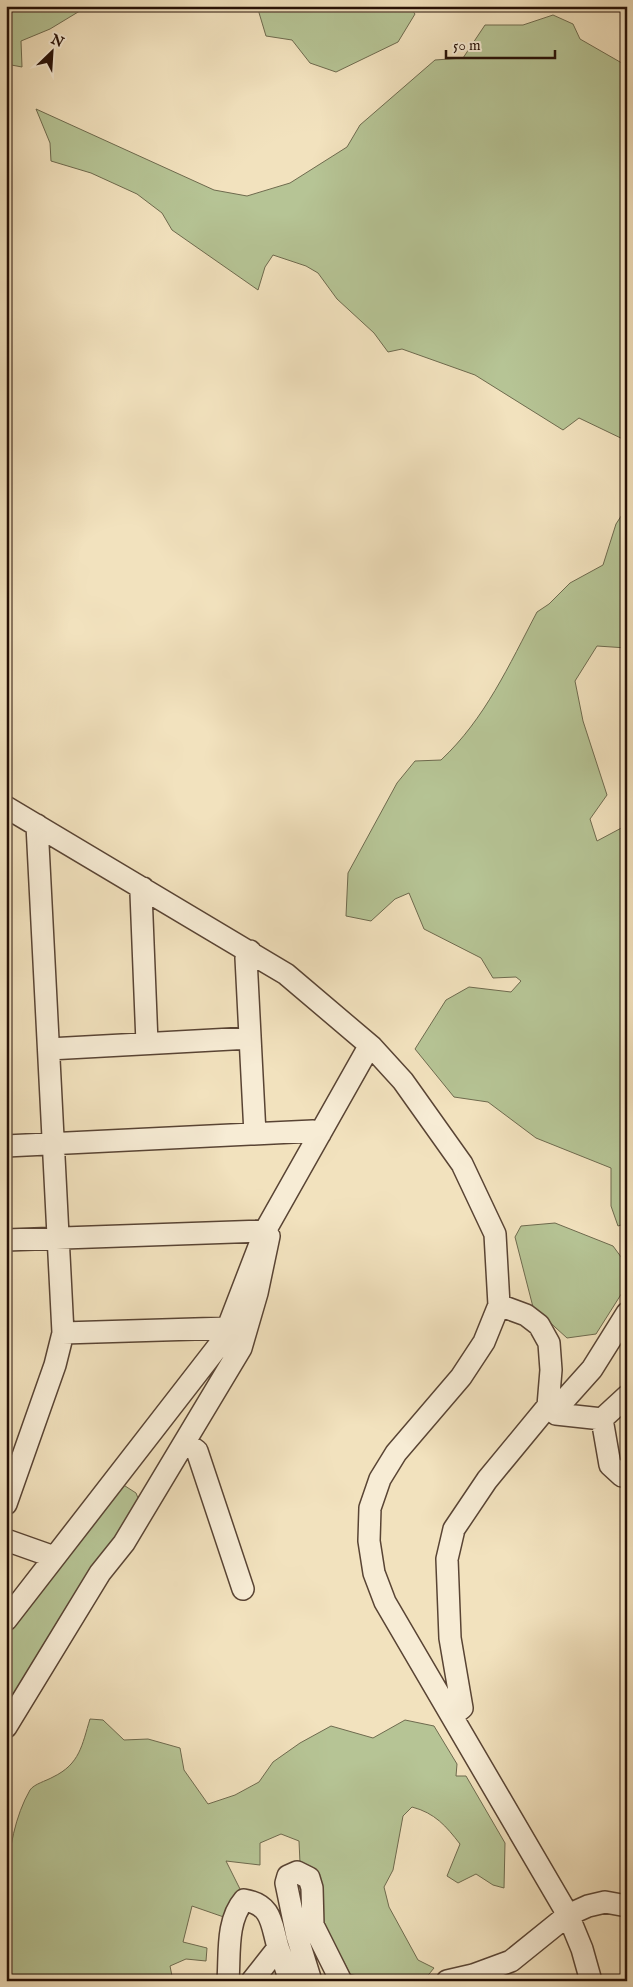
<svg xmlns="http://www.w3.org/2000/svg" width="633" height="1987" font-family="'IM FELL English',serif">
<rect width="100%" height="100%" fill="#f2e2be"/>
<filter id="stains"><feTurbulence type="fractalNoise" baseFrequency=".004" numOctaves="4"/><feColorMatrix values="0 0 0 0 .2 0 0 0 0 .09 0 0 0 0 .02 0 0 0 .5 -.17"/></filter>
<radialGradient id="worn" r=".72"><stop offset=".6" stop-color="#630" stop-opacity="0"/><stop offset="1" stop-color="#630" stop-opacity=".3"/></radialGradient>
<!-- green -->
<path fill="#b6c495" stroke="#6e6a4e" d="M6 6H88L50 29 21 41 22 67 6 64Z
M257 6H409L415 14 398 42 336 72 310 63 292 40 266 36Z
M553 15 573 24 580 39 627 66V441L579 418 563 430 475 375 402 349 388 352 374 333 337 299 318 273 306 266 273 255 265 267 258 290 172 230 162 213 137 194 91 173 51 161 50 143 36 109 214 190 247 196 290 183 347 147 360 125 435 60 463 58 485 25H523Z
M627 507V648L597 646 575 681 583 721 607 795 590 819 597 841 627 825V1223L618 1226 611 1206V1168L536 1138 488 1102 454 1097 415 1049 446 1000 469 987 511 992 521 981 516 977 493 978 481 958 424 929 409 893 395 899 371 921 346 916 348 873 397 783 415 761 441 760C485 719 509 665 537 612L549 604 570 583 603 565 616 524Z
M555 1223 613 1246 627 1265V1285L596 1334 567 1338 533 1307 515 1237 521 1226Z
M122 1484 136 1493 140 1503 6 1715V1628Z
M90 1719 103 1720 124 1740 148 1739 180 1748 184 1770 208 1804 235 1795 259 1782 273 1762 300 1743 331 1726 373 1738 405 1720 434 1726 457 1764 456 1776H466L505 1843 504 1888 493 1885 476 1874 458 1883 447 1876 460 1844C446 1826 435 1813 412 1807L403 1816 393 1870 384 1887 389 1907 418 1960 434 1968C432 1970 429 1975 427 1976 408 1987 369 1980 350 1974L343 1960 327 1943 300 1863 299 1841 281 1834 260 1843V1865L226 1861 251 1911 241 1923 192 1906 183 1942 207 1948 206 1961 186 1959 170 1966 173 1981H6C6 1921 0 1842 30 1790 34 1784 46 1781 53 1777 80 1764 82 1745 90 1719Z"/>
<g fill="none" stroke-linecap="round" stroke-linejoin="round">
<!-- minor casing -->
<g stroke="#594434" stroke-width="24">
<path id="minor" d="M6 807 286 974 372 1047 403 1081 462 1164 495 1234 499 1305 484 1342 461 1377 396 1453 380 1479 370 1508 369 1541 374 1573 385 1602 568 1915 582 1949 591 1981
M143 888 141 893 147 1043
M250 951 246 958 255 1134
M49 1049 250 1038
M6 1146 313 1131 320 1134
M6 1240 265 1231 269 1236 257 1293 241 1348 124 1543 100 1573 6 1727
M63 1333 228 1328
M548 1406 558 1407 592 1369 627 1313
M548 1406 556 1414 602 1419 627 1396
M602 1419 610 1465 622 1476 627 1475
M185 1442 197 1451 243 1589
M6 1504 55 1365 63 1333 37 825
M6 1540 54 1557
M6 1620 223 1340 265 1231 366 1052 372 1047
M452 1716 462 1708 450 1638 447 1559 454 1529 487 1480 548 1406 551 1370 549 1343 539 1325 526 1315 499 1305
M228 1981C230 1954 226 1921 244 1900 273 1905 271 1924 278 1947 282 1959 287 1968 289 1981
M252 1981 278 1948
M311 1981 297 1936 286 1883 288 1876 297 1872 309 1878 312 1888 313 1925 341 1981
M447 1981 473 1975 511 1961 568 1915 588 1906 605 1902 627 1906"/>
</g>
<!-- minor -->
<use href="#minor" stroke="#f7ecd5" stroke-width="21"/>
</g>
<!-- margin -->
<rect width="633" height="1987" fill="none" stroke="#f2e2be" stroke-width="25"/>
<rect x="8" y="8" width="618" height="1972" fill="none" stroke="#261006" stroke-width="2.5"/>
<rect x="12" y="12" width="608" height="1962" fill="none" stroke="#261006"/>
<!-- north arrow -->
<g transform="translate(52 52) rotate(25)" stroke="#f7ecd5" stroke-width="4" paint-order="stroke">
<path d="M0-4L9 19L0 12L-9 19Z" fill="#261006"/>
<text y="-8" font-size="14" font-weight="bold" text-anchor="middle" fill="#261006">N</text>
</g>
<!-- scale -->
<path d="M446 50v8h109v-8" fill="none" stroke="#261006" stroke-width="2.5"/>
<text x="453" y="50" font-size="15" fill="#261006" stroke="#f7ecd5" stroke-width="4" paint-order="stroke">50 m</text>
<rect width="100%" height="100%" filter="url(#stains)"/>
<rect width="100%" height="100%" fill="url(#worn)"/>
</svg>
